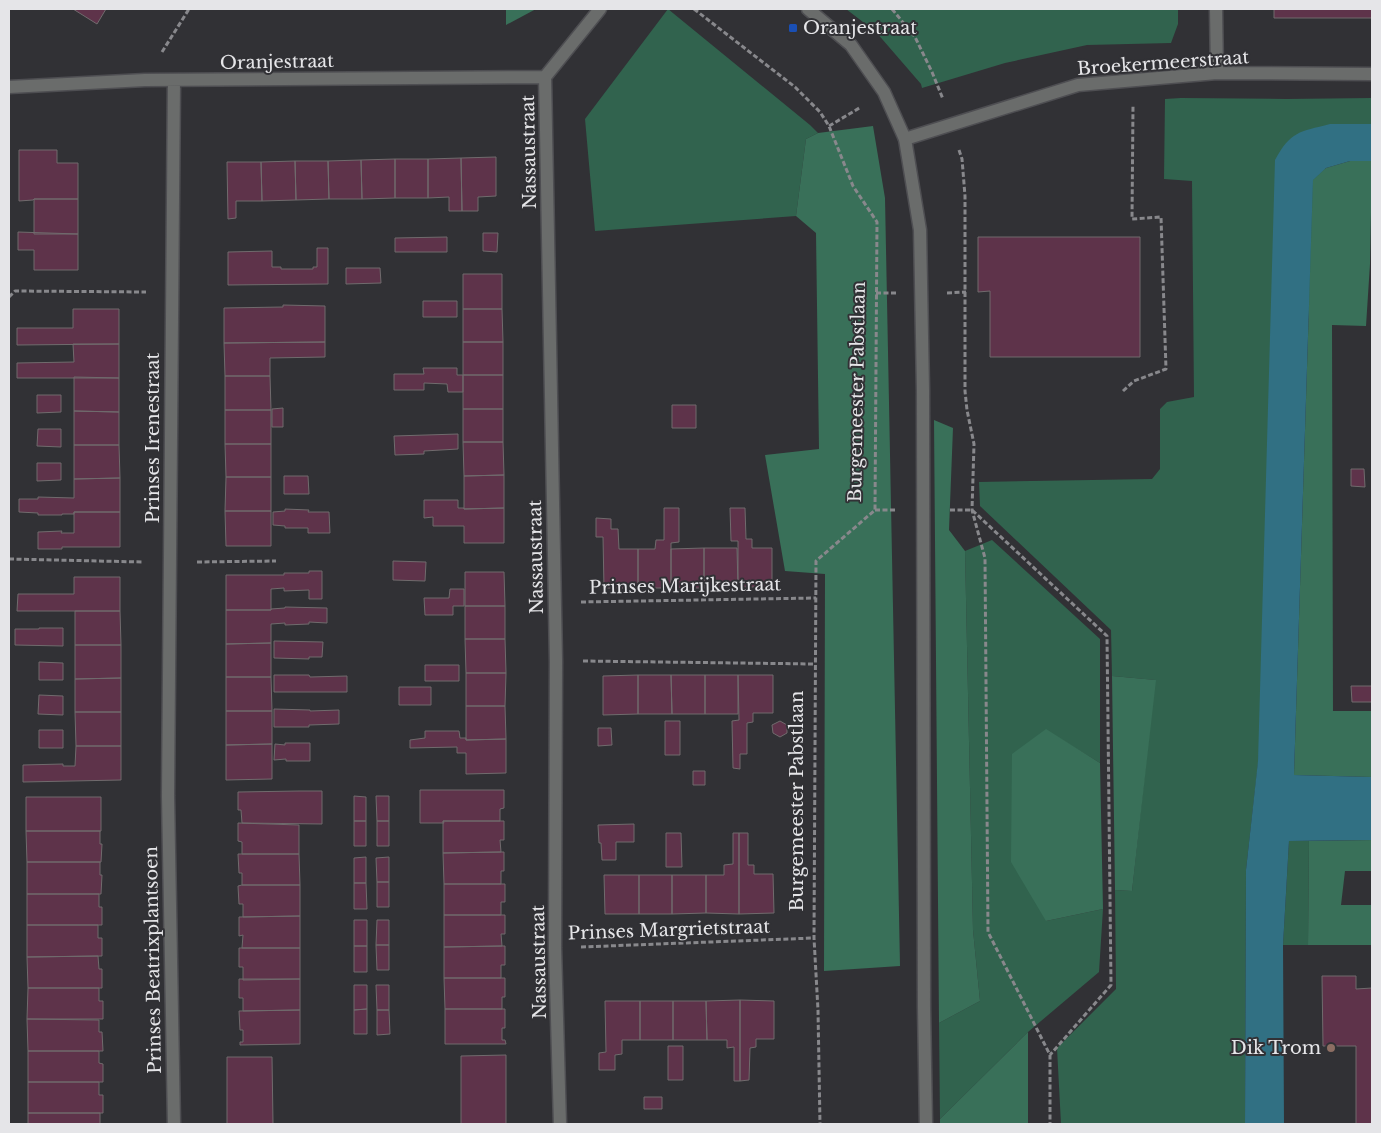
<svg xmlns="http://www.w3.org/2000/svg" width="1381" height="1133" font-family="'Libre Baskerville',serif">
<rect width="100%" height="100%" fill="#313135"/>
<!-- green -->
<path fill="#31634e" d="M668 9 810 125 818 133 806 139 796 216 595 231 585 119Z
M846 9H1178V24L1171 43 1087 45 1005 63 922 88 921 84 876 32Z
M1181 98 1286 99 1372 98V124H1330L1246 870 1245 1124H1061L1057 1048 1116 989 1115 890 1132 891 1155 680 1112 676 1111 630 980 506 979 482 1152 479 1160 469V409L1167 402 1194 397 1192 181 1164 179 1165 99Z
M992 540 1100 639V763L1046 730V921L1103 909 1099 972 1028 1032 940 1119 939 1023 980 1001 973 930 965 551Z
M1289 841H1309L1308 945H1283Z"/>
<!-- forest -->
<path fill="#397059" d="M506 9H536L506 25Z
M873 126 885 198 900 966 824 971 825 574 785 571 765 455 819 449 816 233 796 216 806 139 818 133Z
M1350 161H1372L1370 264 1366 326 1332 325 1333 711H1372V777L1294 775 1313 180 1326 168Z
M934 420 953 428 949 530 965 551 973 930 980 1001 939 1023Z
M1112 676 1156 680 1132 891 1115 890Z
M1046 729 1100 763 1103 909 1046 921 1011 862 1012 754Z
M1372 840V871H1345L1341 905H1372V945H1308L1309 841Z
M1028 1032V1124H940V1119Z"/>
<!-- water -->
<path fill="#317083" d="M1330 124H1372V161H1350L1326 168 1313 180 1294 775 1372 777V840L1289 841 1283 945 1284 1124H1245L1246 870 1258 761 1275 160C1291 131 1299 132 1330 124Z"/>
<!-- building -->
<path fill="#5e334a" stroke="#706b6d" d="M73 9H106L97 24Z
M1274 9H1372V18H1274Z
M19 150H57V163H78V199H34L33 200 19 201Z
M496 157V196L478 197V211H462L461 158Z
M461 158 462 211H449V197L428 198V159Z
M395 159V198L362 199 361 160Z
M395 159H428V198H395Z
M361 160 362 199H329L328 161Z
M295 161 296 200 262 201 261 162Z
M295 161H328L329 199 296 200Z
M227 162H261L262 201H236V218L228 219Z
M34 199H78V234H34Z
M18 232 78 234V270H34V250H18Z
M483 233H498L497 252 483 251Z
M447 237V252H395V238Z
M978 237H1140V357H990V291L978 292Z
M317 248H328V284L228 285V252L272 251V267H281V269H313V267H317Z
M346 268H380L381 283 346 284Z
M463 274H502V309H463Z
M423 301H457V317H423Z
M283 305 325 306V342L224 343V308L283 307Z
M73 309H119V344L17 345V328H73Z
M463 309H502L503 342H463Z
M325 342V357L270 358V376H225L224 343Z
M463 342H503V375H463Z
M73 344H119V378H17V363L74 362Z
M423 368H457V375H463V392H448L447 384 424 383V390H394V374H424Z
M463 375H503V409H463Z
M225 376H270L271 410H225Z
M74 377 119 378V412L74 411Z
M37 395H61V412L37 413Z
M672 405H696V428H672Z
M283 408V427H272V409Z
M463 409H503V442H463Z
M225 410H271V444H225Z
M74 411 119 412V445H74Z
M38 429H61V447L37 446Z
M458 434V449L424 451V454L395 455 394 436Z
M463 442H503L504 475 464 476Z
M225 444H271V477H226Z
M74 445H119L120 478 74 479Z
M37 463H61V480L37 481Z
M1351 469H1364L1365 487 1351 486Z
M504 475V508L464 509V476Z
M284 476H308L309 494H284Z
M226 477H271V511H225Z
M120 478V512H74V514H62V515H38V513L19 512V499H38V497L74 498V479Z
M424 500H458V508H464V509L504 508V543H464V526H433V517L424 518Z
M664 508H679V542L671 543V588H638V549H655L656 540H664Z
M730 508H745L746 539H752V548H772V587H738V541H731Z
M285 509 309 510 308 512H329L330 533H308V528H285V526L273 525V512L285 511Z
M225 511H271V546H226Z
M74 512H120V547H62V549H38V532L62 531 61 533H74Z
M596 518 611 519V529H618L619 549H638V588H604L603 537H596Z
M704 548H737L738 587 704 588Z
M704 548V588H671V549Z
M393 561 426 562 425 581 393 580Z
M309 571H322V599H309V590L284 591V588L271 589V610H226V575H284V573H309Z
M465 572H504L505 606H465Z
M74 577H120V611H17L18 594H74Z
M450 589H464V606H453V615H425L424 598H449Z
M465 606H505V639H465Z
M285 607 327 608V623L309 622V624L285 625V623L271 624V643L226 644V610H271V609L285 608Z
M75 611H120L121 645H75Z
M39 628H63V646L15 645V629H39Z
M465 639H505L506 673H466Z
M274 641 323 642 322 657H309V659L274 658Z
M271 643V677H226V644Z
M75 645H121V678L75 679Z
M39 662 63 663V680H39Z
M425 665H459V681H425Z
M466 673H506L505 706H466Z
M274 675H309L310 677 347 676V692H274Z
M638 675V714L603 715V676Z
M638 675H671L672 714H638Z
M671 675H705V714H672Z
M705 675H738V714H705Z
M738 675H773V713H753V722L747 723V754H740V769L733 768 732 721 739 720Z
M226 677H271L272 711H226Z
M121 678V712H75V679Z
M1351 686H1372V702H1352Z
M399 687H431V705H399Z
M39 695 63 696V715L38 714Z
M466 706H505L506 739 466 740Z
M274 709 310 710V711L339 710V724L309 725V727H274Z
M226 711H272V744L226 745Z
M75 712H121V746H76Z
M665 721H680V755H665Z
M780 721 787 725V733L780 737 773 733 772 725Z
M598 728H611L612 745 598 746Z
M39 730H63V748H39Z
M425 731H459L460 738H466V740L506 739V773L466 774V753H457V747L410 748V740L425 738Z
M285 743H310V761H286V759L274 760 275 744 285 745Z
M272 744V779L226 780V745Z
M76 746H121V780L23 782V765L63 764V766H75Z
M693 771H705V785H693Z
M420 790H504V808L500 809V821H443L444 823H420Z
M299 791H322V824L242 823 241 810H238V792Z
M354 796 366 797V821H354Z
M376 796H389V821H377Z
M26 797H101V831H26Z
M354 821H366V846H354Z
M377 821H389V846H377Z
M443 821H504V840H500L501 852 443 853Z
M238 823 299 825V854H242V842L238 841Z
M634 824V842H616V860H602L601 843H599L598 825Z
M26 831H100V844H102L101 862H27Z
M666 833H681L682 867H666Z
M733 833H739V914L706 913V875H724V865L733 864Z
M739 833H748V865H754V874H773L774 913 739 914Z
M501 852H504V871H501V884H444L443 853Z
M238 854H299L300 885H242V873H239Z
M366 857V883H354V858Z
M389 857V882H377L376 858Z
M27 862H100V875H102L101 894H27Z
M604 875H639V914H605Z
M639 875H672V914H639Z
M672 875H706V913L672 914Z
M377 882H389V907H377Z
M354 883H366L367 909H354Z
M444 884H505V902H501V915H444Z
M242 885H300V916L243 917V904H239L238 886Z
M27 894H99V907H102V925H27Z
M444 915H505V934H501L502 946 444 947Z
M300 916V948H242L243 935 239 936V917Z
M354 920H367V946H354Z
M377 920H389V945H376Z
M27 925H98V938H102V956L27 957Z
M376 945H389V970H377Z
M354 946H367V972H354Z
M502 946H505V965H501V978H444V947Z
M239 948H300V979L243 980V967H239Z
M98 956 99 969H102V988H28L27 957Z
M1322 976H1356V989L1372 988V1124H1356V1046H1323Z
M444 978H505V997H502V1009H445Z
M239 979H300V1010L243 1011V998H239Z
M354 985H367V1009L354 1010Z
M376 985H389V1010H377Z
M28 988H99V1001H103V1019H27Z
M740 1000V1081H734V1047L727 1048V1040H707L706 1001Z
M740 1000 774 1001V1039H756V1047L750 1048 749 1080 740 1081Z
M605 1001H640V1040H622V1054L615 1055V1070H599V1053L606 1052Z
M640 1001H673V1040H640Z
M673 1001H706L707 1040H673Z
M367 1009V1034H354V1010Z
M445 1009H505V1028H502V1040H505L506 1044H445Z
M300 1010V1044L240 1045V1042H243V1030H240L239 1011Z
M377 1010H389L390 1034 377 1035Z
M27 1019 99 1020V1032H102L103 1051H28Z
M668 1046H683V1080H668Z
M28 1051H99V1063L103 1064V1082H28Z
M506 1055V1124H461V1056Z
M227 1057H272L273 1124H227Z
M28 1082H99V1095H103V1113H28Z
M644 1097H662V1109H644Z
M28 1113H100V1124H28Z"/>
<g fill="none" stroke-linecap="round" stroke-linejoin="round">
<!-- minor casing -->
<g stroke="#4e4e52" stroke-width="15">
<path id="minor" d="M1216 9 1217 73
M9 87 145 80 545 77
M905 139 1078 85 1217 73 1372 74
M174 1124 168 796 174 80
M560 1124 555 948 556 661 545 77 600 9"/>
</g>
<!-- tertiary casing -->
<g stroke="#4e4e52" stroke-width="15">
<path id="tertiary" d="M808 9 851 45 884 92 905 139 920 230 923 390 924 1007 926 1124"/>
</g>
<!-- path -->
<path stroke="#88888c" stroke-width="3" stroke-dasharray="5 2.5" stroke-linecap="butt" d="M694 9 795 87 820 112 829 126 853 186 877 222 875 510 816 561 814 938 818 1010 820 1124
M892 9 915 37 932 72 943 99
M162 52 189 9
M829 126 861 107
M959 150 962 159 965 196V391L967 410 974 444 972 510 985 558 988 932 1050 1055V1124
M876 293H896
M947 293 966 292
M9 297 15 291 146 292
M1123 391 1134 381 1166 369 1161 217 1132 219 1133 106
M875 510H897
M950 510H972L1107 636 1111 985 1050 1055
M9 559 143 562
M197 562 276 561
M581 602 816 598
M583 661 815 664
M581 947 814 938"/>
<!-- minor -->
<use href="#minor" stroke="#6a6c6b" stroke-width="12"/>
<!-- tertiary -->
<use href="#tertiary" stroke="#6a6c6b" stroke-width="12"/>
</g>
<!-- markers -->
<rect fill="#1a4fb4" stroke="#313135" stroke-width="2" x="788" y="23" width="10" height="10" rx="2.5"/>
<circle fill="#8d6e63" stroke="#313135" stroke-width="2" cx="1331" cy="1048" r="5"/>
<g text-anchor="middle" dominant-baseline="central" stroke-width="4" stroke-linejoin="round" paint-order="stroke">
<!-- poi labels -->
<g font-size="18" fill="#e5e5e8" stroke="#313135" text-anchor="start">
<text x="803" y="28">Oranjestraat</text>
<text x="1321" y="1048" text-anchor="end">Dik Trom</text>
</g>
<!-- street labels -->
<g font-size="18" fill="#e5e5e8" stroke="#313135">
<text transform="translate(277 62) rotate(-1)">Oranjestraat</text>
<text transform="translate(1163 63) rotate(-4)">Broekermeerstraat</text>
<text transform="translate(529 152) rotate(-91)">Nassaustraat</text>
<text transform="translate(857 392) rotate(-89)">Burgemeester Pabstlaan</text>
<text transform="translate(153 438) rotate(-90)">Prinses Irenestraat</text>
<text transform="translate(536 557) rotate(-91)">Nassaustraat</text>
<text transform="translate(685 586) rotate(-1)">Prinses Marijkestraat</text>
<text transform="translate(797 801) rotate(-90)">Burgemeester Pabstlaan</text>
<text transform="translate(669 930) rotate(-2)">Prinses Margrietstraat</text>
<text transform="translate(153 960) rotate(-91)">Prinses Beatrixplantsoen</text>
<text transform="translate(539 962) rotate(-91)">Nassaustraat</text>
</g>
</g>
<!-- border -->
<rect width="1381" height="1133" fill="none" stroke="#e5e5e8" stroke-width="20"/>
</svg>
